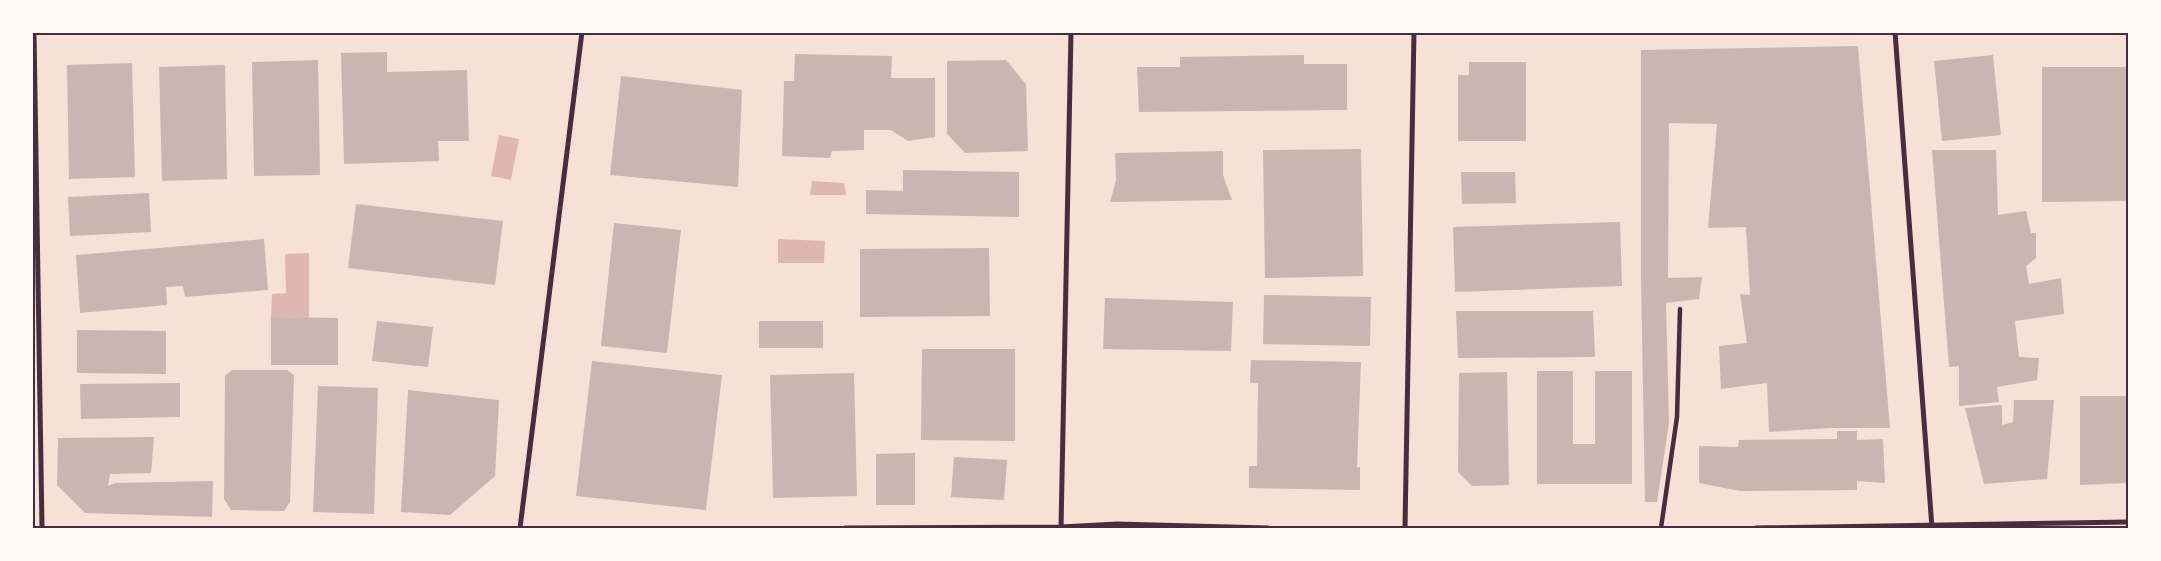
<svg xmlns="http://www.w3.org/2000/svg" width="2161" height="561" font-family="'Fira Sans Condensed',sans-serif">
<rect width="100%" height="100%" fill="#f7e1d7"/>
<!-- water -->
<path fill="#dcb8b0" d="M499 135 519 139 511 180 491 176Z
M812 181 844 183 846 195H810Z
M778 239 825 241 824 263H778Z
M309 253V318L271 317 272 294 286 293 285 254Z"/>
<!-- building -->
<path fill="#ccb4b1" d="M1858 46 1890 428H1829L1769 432 1767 383 1721 389 1719 346 1747 343 1740 294 1750 295 1746 227 1708 228 1717 124 1669 123 1668 278 1702 277 1699 299 1666 303 1669 423 1657 502H1645L1641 278V50Z
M387 52V72L467 70 469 141H438L439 161 344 164 341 53Z
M795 54 892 56 891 78H935V137L908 141 891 130H864V150L832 151 830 158 782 156 784 81H794Z
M1304 55V64H1347V110L1139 112 1137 67H1180V57Z
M1993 55 2001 135 1942 141 1934 61Z
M318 60 320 175 254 176 252 62Z
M1006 60 1026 84 1028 151 965 153 947 134V61Z
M1469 62H1526V141H1458V75H1469Z
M132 63 135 177 69 179 67 65Z
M225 65 227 179 162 181 159 67Z
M2042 67H2128V201L2042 202Z
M621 76 742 90 738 187 610 175Z
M1361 149 1363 276 1265 278 1263 150Z
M1932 150H1996L1998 215 2026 211 2031 233H2036V258L2026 266 2029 284 2061 278 2064 314 2015 321 2019 357 2039 358 2037 380 1997 387 1999 402 1959 406V366L1949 367Z
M1223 151V175L1232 200 1110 202 1116 180 1115 153Z
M903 170 1019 172V217L866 214V190L903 191Z
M1461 172H1515L1516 203 1462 204Z
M149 193 151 232 70 236 68 197Z
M356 204 503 221 495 285 348 268Z
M1620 222 1622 286 1455 292 1453 227Z
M614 223 681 230 667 353 601 346Z
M264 239 268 290 185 297 183 286 166 287 167 305 80 313 76 255Z
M989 248 990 316 860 317V249Z
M1264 295 1371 297 1370 346 1263 344Z
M1105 298 1233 302 1231 351 1103 349Z
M1456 311H1593L1595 357 1458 358Z
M271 317 338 318V365H271Z
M377 321 433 327 428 367 372 361Z
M759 321H823V348H759Z
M77 330 166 331V374L77 373Z
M922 349H1015V441L921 440Z
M1251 360 1361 362 1357 467H1360V490L1249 488V466H1257L1258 383H1250Z
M592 361 722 375 706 510 576 496Z
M232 370H287L294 375 290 502 284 511 231 510 224 499 225 376Z
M1537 371H1573V444H1595V371H1632V484H1537Z
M1507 372 1509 485 1472 486 1458 472 1459 373Z
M854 373 857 496 773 498 770 375Z
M180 383V417L81 419 80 384Z
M318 386 378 388 374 514 313 512Z
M408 390 499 400 495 476 450 515 401 512Z
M2080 396H2128V483L2080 485Z
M2014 400H2054L2047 479 1984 484 1965 408 2002 405V425L2013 422Z
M1837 431H1857V440L1883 439 1885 483 1857 481V490L1740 491 1699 483V446L1738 447 1739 440 1837 439Z
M154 437 151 473 110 474 108 486 115 483 213 481 212 517 85 513 57 485 58 438Z
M915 453V505H876V454Z
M954 457 1007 460 1004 500 951 497Z"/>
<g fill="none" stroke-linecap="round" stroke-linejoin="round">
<!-- pedestrian -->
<path stroke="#4a2c40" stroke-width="4.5" d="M1661 528 1677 417 1680 309"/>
<!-- minor -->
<path stroke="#4a2c40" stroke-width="5" d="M34 32 42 528
M1895 32 1932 528
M520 528 582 32
M845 528 1061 527 1117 524 1268 528
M1061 528 1071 32
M1405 528 1414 32
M1756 528 2128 522"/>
</g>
<!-- border -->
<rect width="2161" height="561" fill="none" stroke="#fffaf5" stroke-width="68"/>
<rect x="34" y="34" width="2093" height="493" fill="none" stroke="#4a2c40" stroke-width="2"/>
</svg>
